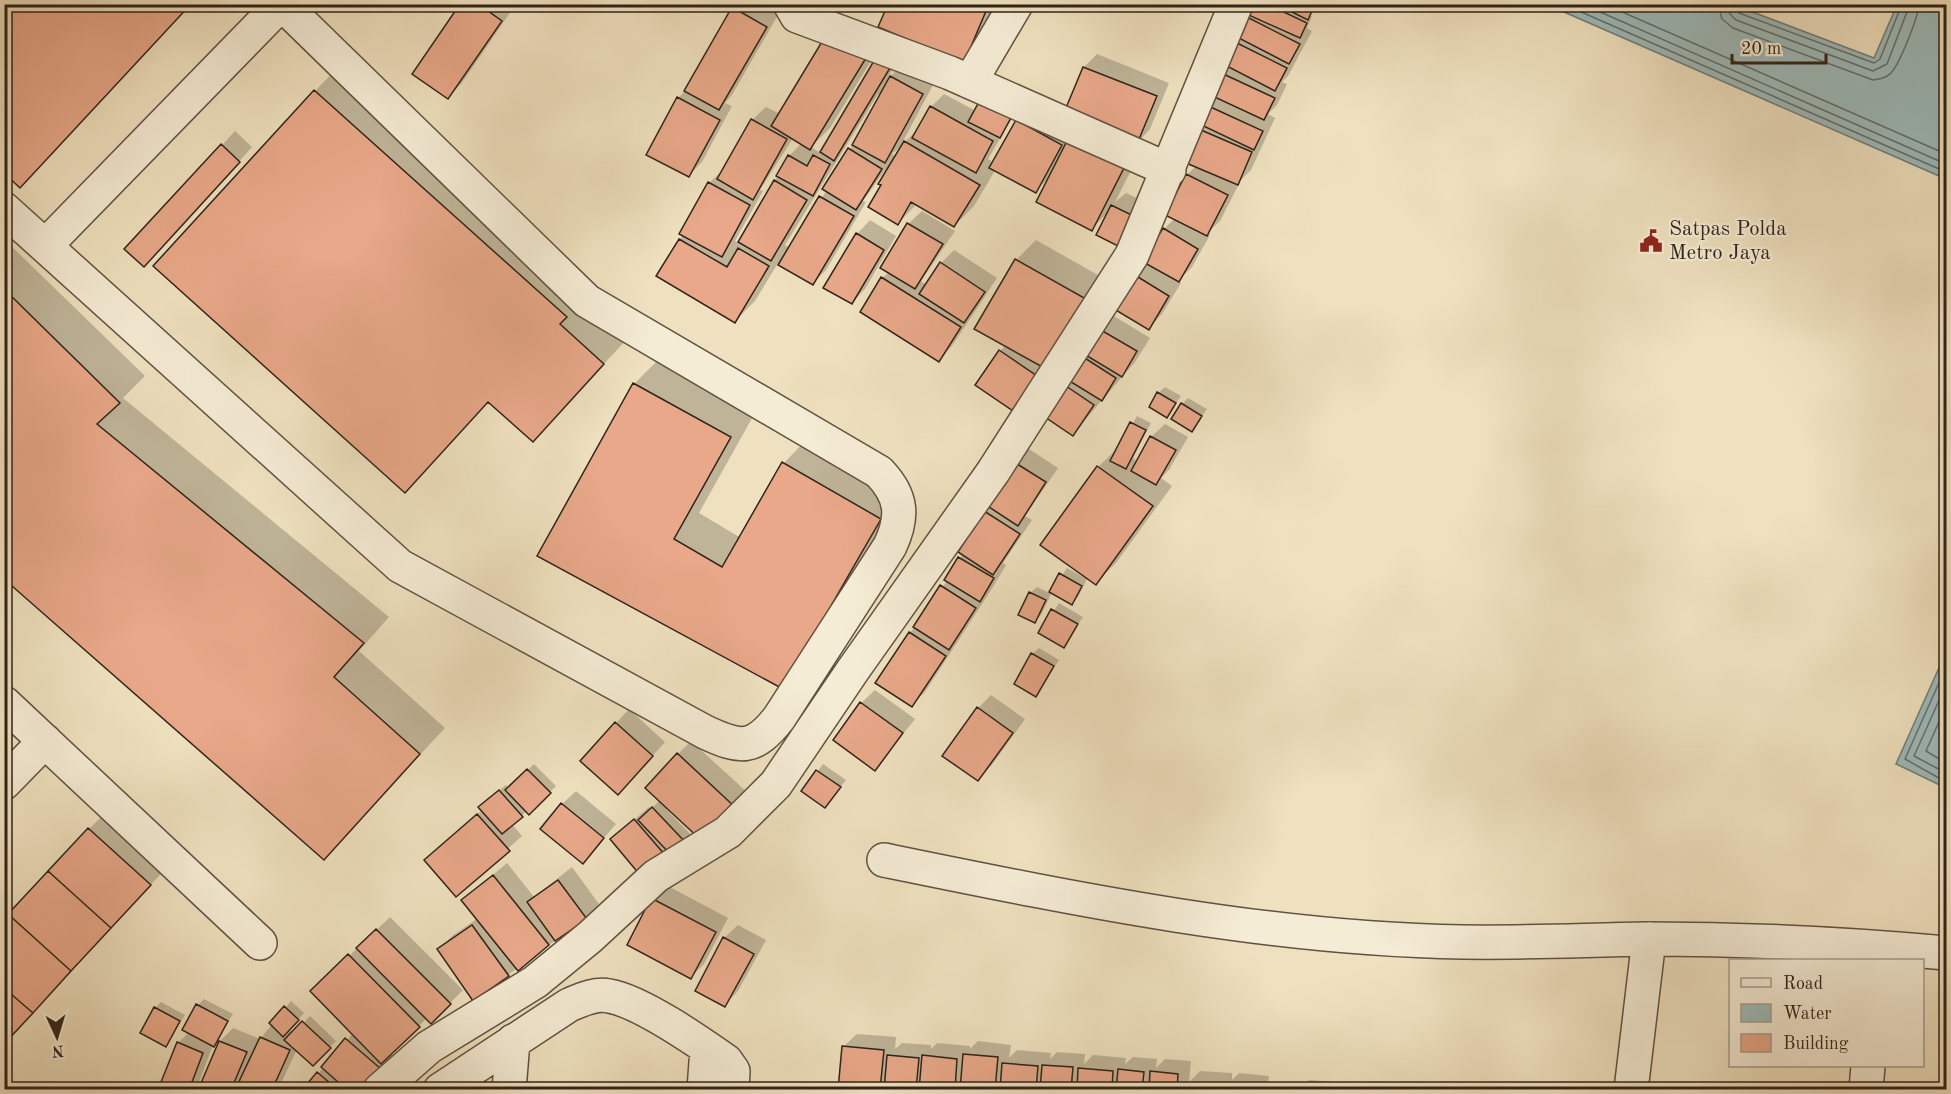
<svg xmlns="http://www.w3.org/2000/svg" width="1951" height="1094" font-family="'Old Standard TT',serif">
<rect width="100%" height="100%" fill="#efe1bf"/>
<filter id="stains"><feTurbulence type="fractalNoise" baseFrequency=".00333" numOctaves="4"/><feColorMatrix values="0 0 0 0 .2 0 0 0 0 .09 0 0 0 0 .02 0 0 0 .5 -.17"/></filter>
<radialGradient id="worn" r=".72"><stop offset=".6" stop-color="#630" stop-opacity="0"/><stop offset="1" stop-color="#630" stop-opacity=".3"/></radialGradient>
<!-- water -->
<path fill="#9dbbbb" stroke="#717e7a" stroke-width="1.5" d="M1548 5H1734L1874 58 1897 5H1946V179Z
M1946 652V788L1896 764Z"/>
<!-- shadow -->
<path fill="#0003" fill-rule="evenodd" d="M4 4H191L46 160Z
M462 4H511L514 7 461 84 448 97Z
M737 4H765L779 13 732 95 725 103 732 106 702 162 689 175 678 98 687 89Z
M889 4H999L964 61Z
M1247 4H1321L1310 15 1312 16 1307 28 1312 31 1288 76 1282 82 1287 84 1277 105 1268 114 1275 118 1251 170 1241 180 1220 221 1207 233 1210 235 1192 267 1178 281 1181 283 1162 314 1148 328 1106 302 1146 260 1164 229 1175 218 1187 175 1196 166 1181 159Z
M847 16 885 38 830 128 811 147 819 152 827 143 877 60 902 54 887 79 904 64 935 81 900 147 892 154 896 156 903 144 920 127 931 107 944 94 976 111 1018 108 988 159 994 163 1017 121 1075 132 1084 67 1097 54 1169 83 1150 129 1141 139 1146 141 1115 202 1126 193 1156 207 1141 236 1108 212 1092 229 1050 177 1035 191 996 169 974 206 954 226 917 204 898 223 883 184 888 170 886 169 863 201 866 202 826 270 813 283 778 263 755 301 735 321 680 240 709 183 723 170 752 120 766 107 780 114 827 35ZM878 94 881 95 827 190 790 248 785 245ZM793 138 802 143 789 156 739 243 735 241 763 191 760 190Z
M340 65 629 337 533 440 489 401 405 491 315 91Z
M235 131 252 147 157 252 126 249Z
M922 211 955 231 921 281 927 285 941 263 954 250 997 278 952 346 939 360 882 278 889 272 908 224Z
M870 220 896 236 865 289 852 303 857 234Z
M4 239 145 376 123 398 389 617 359 651 445 728 324 858 4 577Z
M1036 240 1105 279 1032 400 1000 351 1006 345 976 328 1016 260Z
M1109 313 1150 338 1135 362 1073 434 1044 415Z
M660 358 756 411 699 513 741 538 784 463 809 437 906 493 808 662 539 555 634 384Z
M1165 387 1181 396 1167 416 1158 393Z
M1188 398 1207 409 1192 430 1182 404Z
M1137 416 1151 423 1133 458 1138 462 1151 437 1165 424 1188 437 1169 470 1161 478 1172 486 1116 563 1096 583 1098 467 1119 447Z
M1029 449 1058 468 1025 516 1032 520 1003 563 1006 565 993 587 925 692 912 705 910 633 947 581 1015 463Z
M1067 568 1087 579 1078 597 1072 603 1052 592 1041 615 1035 622 1030 593 1037 587 1050 593Z
M1059 603 1083 617 1064 646 1040 632Z
M1039 648 1059 660 1036 695 1032 654Z
M875 690 915 719 875 769 861 703Z
M991 695 1025 719 991 766 978 779V708Z
M629 709 665 742 631 780 582 761Z
M691 741 748 793 717 827 668 807 666 809 693 837 664 854 612 839 649 807 651 809 660 800 678 754Z
M534 764 556 786 529 813 527 811 512 824 522 836 456 895 426 860 482 810 486 801 506 785 509 788Z
M823 764 846 780 825 806 803 791Z
M576 791 616 824 583 862 562 804Z
M109 809 170 864 4 1043 89 829Z
M507 863 534 897 572 867 599 904 586 918 508 975 439 949 452 936 478 918 463 900Z
M666 885 728 918 704 964 691 977 653 898Z
M390 917 463 990 431 1022 427 1018 391 1053 393 1055 363 1090H304L353 1033 312 991Z
M738 925 766 940 738 991 725 1005 724 938Z
M204 999 233 1014 213 1045 199 1082 192 1090H169L161 1086 178 1043 189 1032 198 1005Z
M291 1001 304 1013 288 1030 294 1033 310 1016 336 1041 313 1064 297 1049 278 1090H200L220 1041 233 1028 260 1039Z
M161 1002 185 1015 166 1045 155 1008Z
M857 1034 896 1037 895 1049 902 1043 931 1045V1049L937 1043 970 1046V1049L978 1041 1011 1045 1009 1058 1017 1050 1051 1053 1050 1059 1057 1052 1085 1054 1084 1064 1093 1055 1126 1058 1125 1064 1133 1057 1157 1059 1156 1068 1165 1059 1191 1061 1189 1082 1200 1071 1232 1073V1080L1239 1073 1269 1076 1267 1089 1272 1090H839L843 1047Z
M1309 1080 1349 1083V1090H1299Z"/>
<g fill="none" stroke-linecap="round" stroke-linejoin="round">
<!-- shore -->
<path stroke="#666f6a" stroke-width="1.5" d="M1563 4 1946 172
M1582 4 1946 164
M1604 4 1946 154
M1718 4 1722 19 1733 28 1873 80C1880 79 1886 78 1891 73 1900 63 1918 18 1919 4
M1727 4 1730 14 1736 20 1873 71 1887 64 1910 4
M1735 4 1739 13 1874 63 1880 59 1902 4
M1946 667 1905 759 1946 782
M1946 685 1914 756 1946 773
M1946 706 1926 751 1946 763"/>
</g>
<!-- building -->
<path fill="#e8a889" stroke="#302319" stroke-width="1.5" d="M4 4H191L20 188 4 173Z
M460 4H478L502 21 448 99 412 74Z
M888 4H989L964 63 878 27Z
M1246 4H1267L1307 23 1300 38 1242 12Z
M1276 4H1315L1308 20Z
M732 7 767 27 719 110 684 91Z
M1239 13 1300 44 1289 64 1229 33Z
M826 35 866 58 810 150 771 126Z
M1231 40 1287 68 1275 91 1219 62Z
M875 59 890 68 834 161 820 152Z
M1083 67 1157 96 1137 144 1063 115Z
M1219 72 1275 98 1264 120 1208 94Z
M890 76 923 94 885 163 852 145Z
M314 90 567 317 560 324 604 364 533 442 488 402 405 493 153 266Z
M677 97 720 120 689 177 646 155Z
M981 98 1013 114 1000 138 968 122Z
M1204 104 1263 131 1254 150 1195 122Z
M930 106 993 141 976 173 912 138Z
M751 119 787 139 753 200 717 179Z
M1016 120 1062 145 1036 193 989 168Z
M1194 127 1252 152 1238 185 1179 160Z
M1071 133 1127 162 1092 231 1036 202Z
M904 141 980 185 954 227 911 202 898 225 868 207 881 185 878 184Z
M221 144 240 162 144 267 124 249Z
M848 148 882 169 856 210 822 189Z
M788 155 807 166 813 155 830 164 813 196 776 176Z
M1186 174 1228 195 1207 236 1165 215Z
M774 180 807 200 771 261 738 242Z
M708 182 750 205 722 257 679 234Z
M819 196 854 216 813 285 778 265Z
M1111 205 1144 221 1128 251 1096 235Z
M907 223 943 244 915 289 880 268Z
M1163 228 1198 249 1179 282 1143 262Z
M856 233 884 250 852 304 823 288Z
M679 239 727 267 738 248 769 266 735 323 656 276Z
M1015 259 1086 299 1046 369 974 329Z
M940 262 985 292 964 323 919 294Z
M1125 269 1169 296 1149 330 1104 303Z
M881 277 961 327 939 362 860 312Z
M4 289 120 403 97 424 364 643 334 677 420 754 324 860 4 579Z
M1094 326 1137 351 1122 377 1079 351Z
M999 350 1043 380 1019 415 975 385Z
M1077 353 1116 378 1102 401 1063 377Z
M633 383 731 437 674 539 722 567 782 462 881 519 783 689 537 556Z
M1063 384 1094 405 1073 436 1042 415Z
M1157 392 1176 403 1167 418 1149 407Z
M1181 403 1202 416 1192 432 1171 419Z
M1130 422 1146 430 1126 469 1110 461Z
M1150 436 1176 450 1156 485 1131 471Z
M1014 462 1046 482 1018 526 986 505Z
M1097 466 1153 506 1096 585 1040 545Z
M984 511 1020 534 993 575 958 552Z
M958 557 994 578 980 602 944 580Z
M1059 573 1082 586 1072 605 1049 592Z
M940 585 976 608 949 650 913 627Z
M1029 592 1046 600 1035 623 1018 615Z
M1051 609 1078 624 1064 648 1038 633Z
M909 632 946 656 912 707 875 683Z
M1031 653 1054 666 1036 697 1014 684Z
M860 702 903 733 875 771 833 740Z
M977 707 1013 733 978 781 942 756Z
M615 722 653 756 618 795 580 761Z
M677 753 736 808 703 842 645 788Z
M527 769 551 793 529 815 505 790Z
M816 770 841 787 825 808 801 791Z
M499 790 523 817 502 834 478 807Z
M561 803 604 838 583 864 540 829Z
M652 807 687 844 673 857 638 820Z
M477 814 510 851 456 897 424 860Z
M634 819 665 855 640 875 610 839Z
M88 828 151 885 111 928 48 871Z
M48 871 111 928 71 971 8 914Z
M493 875 549 945 518 971 461 900Z
M558 880 587 919 555 941 527 902Z
M651 898 716 932 691 979 627 945Z
M8 914 71 971 33 1013 4 988V919Z
M472 925 509 976 473 1001 437 949Z
M376 929 451 1004 431 1024 356 948Z
M723 937 754 954 725 1007 695 991Z
M348 954 420 1027 381 1064 310 991Z
M4 988 33 1013 4 1044Z
M196 1004 228 1021 214 1047 182 1030Z
M284 1006 299 1020 283 1037 269 1023Z
M154 1007 180 1021 166 1047 140 1033Z
M302 1021 331 1048 313 1066 284 1040Z
M260 1037 290 1050 272 1090H235Z
M345 1038 381 1069 363 1090H347L321 1067Z
M219 1041 247 1052 231 1090H198Z
M177 1042 203 1053 189 1090 159 1087Z
M842 1046 884 1050 880 1090H838Z
M963 1054 998 1057 995 1090H960Z
M887 1055 919 1058 916 1090H884Z
M922 1055 957 1059 955 1090H919Z
M1002 1063 1038 1066 1036 1090H1000Z
M1042 1065 1073 1067 1071 1090H1040Z
M1078 1068 1113 1071 1112 1090H1077Z
M1118 1069 1144 1072 1142 1090H1116Z
M1150 1071 1178 1074 1177 1090H1149Z
M317 1072 338 1090H302Z
M1185 1084 1220 1086 1219 1090H1185Z"/>
<g fill="none" stroke-linecap="round" stroke-linejoin="round">
<!-- minor casing -->
<g stroke="#605242" stroke-width="36">
<path id="minor" d="M790 4 797 16 950 73 1169 170
M970 82 1016 4
M4 209 400 566 705 732C741 749 754 750 779 718L890 546C904 516 902 496 879 472L587 301 282 4
M47 244 281 4
M4 703 260 943
M4 783 45 741
M884 860C1075 899 1268 939 1463 942 1524 943 1585 940 1646 939 1746 939 1847 944 1946 953
M380 1090 429 1047 535 982 590 937 656 876 728 832 776 784 853 670 993 472 1132 255 1236 4
M440 1090 569 1005C581 1000 595 993 609 996 640 1001 699 1042 726 1061L733 1071 732 1090
M509 1090 513 1041
M704 1090 707 1048
M1631 1090 1649 939
M1866 1090 1868 1066"/>
</g>
<!-- minor -->
<use href="#minor" stroke="#f5ecd5" stroke-width="33"/>
</g>
<!-- icons -->
<defs>
<g id="civic-bare" transform="scale(1.8)"><path d="M-.6-6.5H3V-4.5H.6V-3L4-1V1h2V6H-6V1h2V-1L-.6-3ZM-1.2 2.5V6h2.4V2.5Z" fill="#8f2418" stroke="#f5ecd5" stroke-width="2.5" paint-order="stroke"/></g>
</defs>
<g fill-rule="evenodd">
<use href="#civic-bare" x="1651" y="241"/>
</g>
<g text-anchor="middle" dominant-baseline="central" stroke-width="4.5" stroke-linejoin="round" paint-order="stroke">
<!-- poi labels -->
<g font-size="21" fill="#302319" stroke="#f5ecd5" text-anchor="start">
<text x="1669" y="229">Satpas Polda<tspan x="1669" dy="24">Metro Jaya</tspan></text>
</g>
</g>
<!-- margin -->
<rect width="1951" height="1094" fill="none" stroke="#efe1bf" stroke-width="24"/>
<rect x="6" y="6" width="1939" height="1082" fill="none" stroke="#302319" stroke-width="3"/>
<rect x="12" y="12" width="1927" height="1070" fill="none" stroke="#302319" stroke-width="1.5"/>
<!-- legend -->
<rect x="1729" y="959" width="195" height="108" fill="#f5ecd5" stroke="#a69c8a" stroke-width="1.5"/>
<rect x="1741" y="978" width="30" height="9" fill="#f5ecd5" stroke="#a69c8a" stroke-width="1.5"/>
<text x="1783" y="989" font-size="18" fill="#302319">Road</text>
<rect x="1741" y="1004" width="30" height="18" fill="#9dbbbb" stroke="#a69c8a" stroke-width="1.5"/>
<text x="1783" y="1019" font-size="18" fill="#302319">Water</text>
<rect x="1741" y="1034" width="30" height="18" fill="#e8a889" stroke="#a69c8a" stroke-width="1.5"/>
<text x="1783" y="1049" font-size="18" fill="#302319">Building</text>
<!-- north arrow -->
<g transform="translate(57 1037) rotate(176)" stroke="#f5ecd5" stroke-width="4.5" paint-order="stroke">
<path d="M0-4.5L10 22L0 15L-10 22Z" fill="#302319"/>
<text y="-9" font-size="16" font-weight="bold" text-anchor="middle" fill="#302319">N</text>
</g>
<!-- scale -->
<path d="M1732 54v9h94v-9" fill="none" stroke="#302319" stroke-width="3"/>
<text x="1741" y="54" font-size="18" fill="#302319" stroke="#f5ecd5" stroke-width="4.5" paint-order="stroke">20 m</text>
<rect width="100%" height="100%" filter="url(#stains)"/>
<rect width="100%" height="100%" fill="url(#worn)"/>
</svg>
